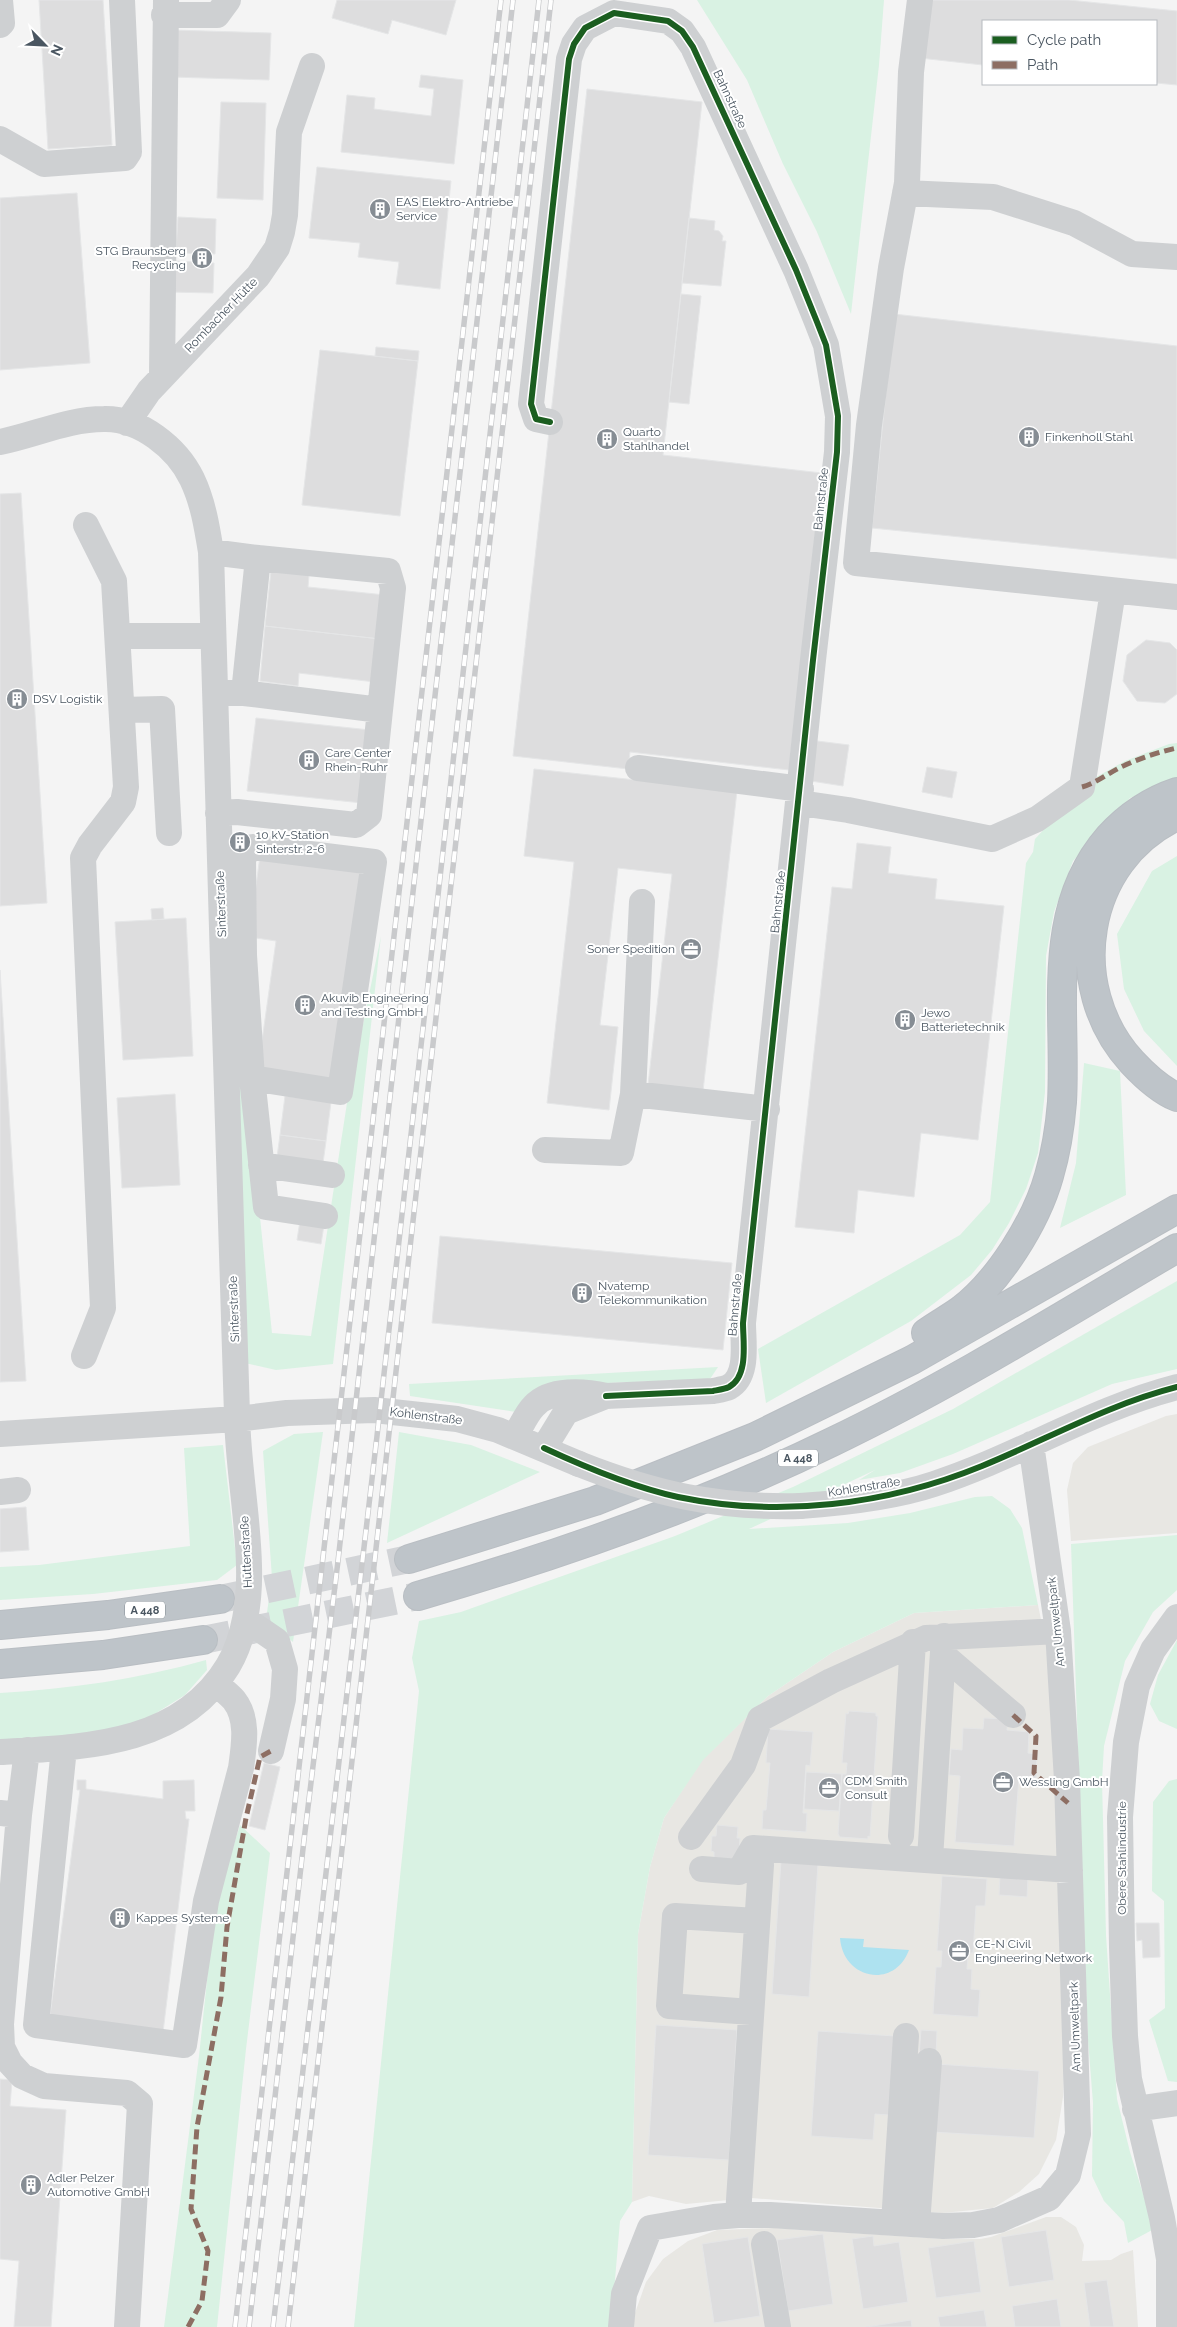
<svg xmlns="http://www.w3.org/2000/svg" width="1177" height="2327" font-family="Raleway,sans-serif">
<rect width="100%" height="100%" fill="#f4f4f4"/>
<!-- commercial -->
<path fill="#e8e7e3" d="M1177 1414V1533L1071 1541 1067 1490 1073 1463 1088 1447 1166 1416Z
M1038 1605 1046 1644 1051 1692 1065 2030 1063 2097 1056 2140 1039 2174 1019 2192 993 2208 943 2213 751 2198 686 2204 649 2196 632 2202 638 1934 650 1867 664 1818 702 1760 768 1696 833 1652 914 1613Z
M1046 2217H1061L1076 2227 1084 2245 1082 2261 1111 2260 1121 2254 1133 2250 1138 2327H633L635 2313 646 2282 663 2259 688 2241 717 2230 774 2228 944 2239H980L991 2237Z"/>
<!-- green -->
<path fill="#d9f2e3" d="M697 0H884L879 65 851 314 817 232 783 164 747 80Z
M1177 743V779L1130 798 1073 861 1054 912 1046 956 1045 1092 1038 1153 1026 1189 1009 1223 992 1250 971 1275 911 1321 766 1403 758 1349 960 1235 990 1202 1026 863 1033 852 1035 839 1089 781 1125 761 1169 744Z
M1177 856V1066L1144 1031 1124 989 1117 934 1152 871Z
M381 936 333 1364 276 1370 245 1363 234 966 272 1333 311 1336 347 1103Z
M1084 1063 1120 1071 1126 1195 1060 1228 1076 1163Z
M1177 1281V1369L1112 1384 953 1454 900 1473 859 1480 875 1470 749 1529 848 1523 910 1513 975 1497 992 1496 1010 1509 1022 1528 1038 1605 914 1613 833 1652 768 1696 703 1760 664 1818 650 1867 638 1934 632 2202 620 2221 611 2327H354L419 1691 412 1658 419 1621 461 1612 675 1536 793 1487 953 1409Z
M718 1367 710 1379 556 1385 516 1412 410 1396 409 1384Z
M323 1432 293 1642 266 1619 272 1578 263 1451 294 1434Z
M399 1432 471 1445 540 1472 387 1543Z
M223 1445 237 1565 217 1580 93 1594 0 1600V1567L39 1565 190 1546 184 1448Z
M1177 1535V1590L1153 1612 1125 1661 1104 1746 1102 1781 1106 1935 1117 2099 1130 2152 1154 2229 1128 2243 1124 2222 1104 2201 1092 2176 1093 2103 1088 2040 1071 1544Z
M1177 1640V1729L1159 1721 1150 1704 1158 1675Z
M206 1660 207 1670 185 1695 137 1725 85 1737 0 1743V1693C69 1689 139 1679 206 1660Z
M1177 1779V2082L1168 2081 1149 2020 1165 2008 1164 1901 1152 1891 1153 1802 1169 1781Z
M240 1825 270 1853 246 2049 217 2327H164L199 2056 215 1905Z"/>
<!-- water -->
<path fill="#aee2f0" d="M840 1938 864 1939 863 1947 909 1950C894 1990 843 1979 840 1938Z"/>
<!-- building -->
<path fill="#ddddde" stroke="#e5e6e7" d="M39 0H103L112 145 48 149Z
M337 0H456L446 35 392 20 388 34 332 18Z
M927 0H1069L1177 11V85L1156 83V21H983V65L920 58Z
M173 30 271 33 269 80 171 77Z
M421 75 463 80 454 164 341 152 347 95 375 98 374 109 431 116 434 89 419 87Z
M587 89 702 102 663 455 822 473 789 770 630 752 628 769 513 756Z
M221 102 266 103 263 200 217 198Z
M317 167 451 181 440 289 396 284 399 262 358 257 360 243 309 238Z
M77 193 90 363 0 370V198Z
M178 217 216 219 215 254H207V263H214L213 293 170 292 172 261 196 262 197 254 176 252Z
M689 218 715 221 714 230 719 231 723 236 722 241H726L721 286 682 283Z
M681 294 701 296 689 404 669 402Z
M894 314 1177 346V559L872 528Z
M376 347 419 351 418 361 375 356Z
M320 350 418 361 400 516 302 505Z
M21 493 47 903 0 906V494Z
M271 571 309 575 308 587 385 595 380 639 265 626Z
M265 626 380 639 375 682 299 673 298 686 260 681Z
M1146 640 1170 643 1177 650V694L1165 703 1137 701 1123 681 1127 655Z
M256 718 370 730 362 803 247 791Z
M817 741 849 745 843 786 811 781Z
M927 767 957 772 952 798 922 792Z
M534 769 737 791 703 1091 648 1085 672 874 618 868 600 1025 618 1027 609 1110 547 1103 574 862 524 856Z
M857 843 891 847 888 873 937 879 935 899 1004 906 978 1140 921 1133 914 1197 858 1190 854 1233 795 1227 832 887 852 889Z
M260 856 362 870 333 1079 258 1069 276 941 249 937Z
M163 908 164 919 152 920 151 909Z
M186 918 193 1056 123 1060 115 922Z
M0 970 26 1381 0 1382Z
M175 1094 180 1185 122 1188 117 1098Z
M285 1096 331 1102 326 1141 280 1135Z
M280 1135 326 1141 323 1163 277 1157Z
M300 1221 324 1225 321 1244 297 1240Z
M440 1236 732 1263 723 1350 432 1323Z
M26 1507 29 1550 0 1552V1509Z
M849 1711 876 1713V1716H878L870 1837 868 1836V1839L840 1837 838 1834 842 1774H846L847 1763H842L846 1713 848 1714Z
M984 1718 1008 1719 1007 1730 1029 1732 1028 1753 1037 1754 1036 1778 1019 1777 1014 1846 955 1842 960 1776 949 1775 951 1749 962 1750 963 1728 983 1729Z
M768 1729 813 1732 810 1766 806 1765 803 1813H807L806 1832 762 1829 763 1810H766L770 1763H766Z
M264 1763 280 1767 265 1830 249 1826Z
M806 1772 842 1774 839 1811 804 1809Z
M77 1780H86V1789L163 1799V1781L194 1780 195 1811H185L186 1819H189L163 2032 50 2016 78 1805 80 1790H77Z
M717 1825 738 1827 737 1838H740L739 1853 735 1864 714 1863V1852L711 1851 712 1836H716Z
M781 1861 818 1864 809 1997 772 1994Z
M1000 1875 1028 1877 1027 1897 999 1895Z
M942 1876 987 1879 985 1906H976L973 1953H968L967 1969H972L971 1989 980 1990 978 2017 933 2014 936 1967H941L942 1951H937Z
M1136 1923H1159L1160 1957 1143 1958 1142 1940 1137 1941Z
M656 2025 737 2030 729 2160 648 2155Z
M921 2030 937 2031 936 2057 919 2056Z
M818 2031 895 2036 889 2115 875 2114 873 2140 811 2136Z
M937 2064 1039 2071 1034 2138 932 2132Z
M0 2079 12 2080 10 2106 66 2110 51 2327H14L19 2261 0 2259Z
M1046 2230 1054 2280 1009 2287 1001 2237Z
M823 2234 833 2304 788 2311 777 2240Z
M873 2236 874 2246 899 2242 908 2302 863 2309 852 2239Z
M748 2237 760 2316 714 2323 702 2244Z
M974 2241 981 2292 936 2298 928 2248Z
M1107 2280 1114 2327H1090L1084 2283Z
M1057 2299 1061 2327H1015L1012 2306Z
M984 2310 987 2327H940L938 2317Z
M911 2320 912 2327H866Z"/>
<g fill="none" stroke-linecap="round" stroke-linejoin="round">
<!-- highway-tunnel -->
<path stroke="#d2d4d7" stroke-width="28" stroke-dasharray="28 14" stroke-linecap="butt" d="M225 1598 409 1559
M203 1640 418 1596"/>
<!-- highway casing -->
<g stroke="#b9bec3" stroke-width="30">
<path id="highway" d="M1177 816C1082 860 1063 987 1132 1062 1145 1076 1160 1090 1177 1097
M926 1333C937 1325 950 1318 961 1310 999 1281 1036 1222 1049 1176 1056 1152 1060 1127 1062 1102 1067 1012 1044 911 1109 837 1128 816 1150 801 1177 792
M409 1559 595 1501 755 1437 912 1360 1177 1209
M418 1596C560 1555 699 1507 832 1442 951 1385 1063 1315 1177 1248
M0 1625 108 1615 220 1599
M0 1664 103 1655 203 1640"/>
</g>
<!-- minor -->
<path stroke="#ced0d2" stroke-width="26" d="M920 0 911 72 907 183 891 268 869 425 856 563 1177 597
M164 15H217L228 0
M0 25 2 23 0 0
M0 139 44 164 125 158 129 152 122 0
M905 193 993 197 1074 223 1132 254 1177 257
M162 377 166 0
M550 422 536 419 531 404 569 59 574 44 585 28 614 13 668 21 682 31 693 47 796 270 817 322 826 345 838 416 837 452 813 660 743 1323C743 1342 749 1376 729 1387 725 1389 718 1390 713 1391L606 1396
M127 423 149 391 258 276 277 248 282 232 285 215 289 132 312 66
M0 442C35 435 68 419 104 419 140 418 177 448 192 479 203 502 207 527 211 552 219 840 228 1127 237 1415 238 1466 248 1516 249 1566 250 1599 245 1638 228 1666 180 1746 83 1747 0 1752
M211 552 258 558 244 693H227
M118 636H213
M244 693 380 710 393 588 388 571 258 558
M122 710 162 709 169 833
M638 768 801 789
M800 803 848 810 992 839 1037 819 1082 787 1113 591
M218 813 237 812 356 825 369 815 380 710
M227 856H243L244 955
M243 856 253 847 374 862 340 1092 252 1078
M642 902 633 1094 767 1109
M223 956 244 955 252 1078 266 1207 325 1216
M545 1150 621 1153 633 1094
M261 1165 332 1175
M84 1356 103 1308 83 858 90 845 123 802 126 787 114 581 86 525
M0 1434 237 1419 287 1413 374 1410 457 1419 498 1430 579 1464
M515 1436C521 1427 526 1414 534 1406 550 1388 585 1391 606 1396L566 1412 544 1448
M0 1492 18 1490
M800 1506C844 1503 892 1498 934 1484 1017 1457 1092 1409 1177 1387
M245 1619 277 1641 285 1669 283 1699 271 1751
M944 1656 1013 1715
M64 1748 36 2025 184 2045 206 1901 241 1768C244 1746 249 1719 234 1700 229 1694 222 1689 216 1684
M0 1813 19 1815 27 1750
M19 1815 1 2024 2 2047 10 2063 22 2076 44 2086 127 2093 140 2104 127 2327
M901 1836 913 1642
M691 1837 743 1765 760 1719 831 1681 926 1638 1058 1631
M930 1859 944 1636
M702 1869 739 1872 753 1848 1070 1870
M751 2012 669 2006 675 1916 757 1921
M1135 2109 1177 2103
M738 2215 761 1865
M894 2223 906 2036
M917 2224 929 2061
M764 2244 778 2327
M621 2327 624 2294 650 2228 714 2217 738 2215H770L943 2226 973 2225 999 2220 1049 2198 1068 2175 1078 2134 1067 1780 1058 1631 1031 1444
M1169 2327V2259L1162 2218 1129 2079 1125 2036 1122 1947 1120 1817 1126 1742 1137 1686 1153 1650 1177 1617"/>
<!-- highway -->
<use href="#highway" stroke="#bec4c9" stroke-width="28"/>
<!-- rail casing -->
<g stroke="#c9cacc" stroke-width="5.5">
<path id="rail" d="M235 2327 501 0
M249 2327 304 1840 338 1561 513 0
M273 2327 377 1436 539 0
M288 2327 551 0"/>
</g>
<!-- rail -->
<use href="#rail" stroke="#fff" stroke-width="4" stroke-dasharray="11" stroke-linecap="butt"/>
<!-- minor-bridge -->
<path stroke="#ced0d2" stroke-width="26" d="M579 1464C655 1494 717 1508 800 1506"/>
<!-- quiet -->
<path stroke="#8d6e63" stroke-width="5" stroke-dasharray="10 5" stroke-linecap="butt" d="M1082 787C1096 783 1107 774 1121 767 1138 759 1158 752 1177 748
M1013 1715 1036 1736 1034 1773 1068 1803
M188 2327 202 2301 208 2251 191 2209 197 2127 221 1997 227 1927 246 1818 260 1757 271 1751"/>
<!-- cycleway casing -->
<g stroke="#fff" stroke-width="9">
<path id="cycleway" d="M550 422 536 419 531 404 569 59 574 44 585 28 614 13 668 21 682 31 693 47 796 270 817 322 826 345 838 416 837 452 813 660 743 1323C743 1342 749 1376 729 1387 725 1389 718 1390 713 1391L606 1396
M544 1448C587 1468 632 1487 678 1497 779 1518 887 1505 982 1466 1048 1439 1107 1405 1177 1387"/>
</g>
<!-- cycleway -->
<use href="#cycleway" stroke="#1b5e20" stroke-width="6"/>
</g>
<!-- icons -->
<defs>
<g id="building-disc" transform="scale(1.125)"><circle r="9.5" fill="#868d94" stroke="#fff"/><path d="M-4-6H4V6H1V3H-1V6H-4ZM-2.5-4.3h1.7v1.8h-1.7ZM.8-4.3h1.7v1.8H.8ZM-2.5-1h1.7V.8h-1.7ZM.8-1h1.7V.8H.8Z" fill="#fff"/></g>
<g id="office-disc" transform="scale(1.125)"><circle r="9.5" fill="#868d94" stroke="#fff"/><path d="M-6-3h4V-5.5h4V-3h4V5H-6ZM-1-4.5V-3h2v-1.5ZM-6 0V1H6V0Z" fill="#fff"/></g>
</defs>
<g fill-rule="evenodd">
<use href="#building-disc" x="380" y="209"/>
<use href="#building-disc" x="202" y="258"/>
<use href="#building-disc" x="1029" y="437"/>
<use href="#building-disc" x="607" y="439"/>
<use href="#building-disc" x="17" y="699"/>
<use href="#building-disc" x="309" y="760"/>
<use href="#building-disc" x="240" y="842"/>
<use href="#office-disc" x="691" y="949"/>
<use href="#building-disc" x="305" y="1005"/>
<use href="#building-disc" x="905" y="1020"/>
<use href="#building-disc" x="582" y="1293"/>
<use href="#office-disc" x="1003" y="1782"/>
<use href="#office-disc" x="829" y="1788"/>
<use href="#building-disc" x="120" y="1918"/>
<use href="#office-disc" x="959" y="1951"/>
<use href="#building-disc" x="31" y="2185"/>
</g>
<g text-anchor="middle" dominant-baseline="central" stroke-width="4" stroke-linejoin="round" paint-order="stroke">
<!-- shield labels -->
<g fill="#fff" stroke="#808990" stroke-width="1">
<rect x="778" y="1449.5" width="40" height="17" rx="4"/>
<rect x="125" y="1601.5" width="40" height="17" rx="4"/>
</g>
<g font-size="11" font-weight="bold" fill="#4a5661">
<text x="798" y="1458">A 448</text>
<text x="145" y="1610">A 448</text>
</g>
<!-- street labels -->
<g font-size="12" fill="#4a5661" stroke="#fff">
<text transform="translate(730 99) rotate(65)">Bahnstraße</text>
<text transform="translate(221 315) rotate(-46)">Rombacher Hütte</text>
<text transform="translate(821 499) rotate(-84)">Bahnstraße</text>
<text transform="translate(778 902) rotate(-84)">Bahnstraße</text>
<text transform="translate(221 904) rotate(-92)">Sinterstraße</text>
<text transform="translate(735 1305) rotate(-85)">Bahnstraße</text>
<text transform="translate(234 1309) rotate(-92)">Sinterstraße</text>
<text transform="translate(426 1416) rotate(7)">Kohlenstraße</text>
<text transform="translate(864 1487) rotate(-9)">Kohlenstraße</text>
<text transform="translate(246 1552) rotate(-93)">Hüttenstraße</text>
<text transform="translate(1056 1622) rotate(-96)">Am Umweltpark</text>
<text transform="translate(1122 1858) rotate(-90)">Obere Stahlindustrie</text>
<text transform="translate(1075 2027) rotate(-92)">Am Umweltpark</text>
</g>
<!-- poi labels -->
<g font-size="12" fill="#4a5661" stroke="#fff" text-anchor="start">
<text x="396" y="202">EAS Elektro-Antriebe<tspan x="396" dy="14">Service</tspan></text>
<text x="186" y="251" text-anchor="end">STG Braunsberg<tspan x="186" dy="14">Recycling</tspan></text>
<text x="623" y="432">Quarto<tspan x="623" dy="14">Stahlhandel</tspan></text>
<text x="1045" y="437">Finkenholl Stahl</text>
<text x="33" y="699">DSV Logistik</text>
<text x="325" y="753">Care Center<tspan x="325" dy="14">Rhein-Ruhr</tspan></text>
<text x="256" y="835">10 kV-Station<tspan x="256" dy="14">Sinterstr. 2-6</tspan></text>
<text x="675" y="949" text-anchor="end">Soner Spedition</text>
<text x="321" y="998">Akuvib Engineering<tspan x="321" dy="14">and Testing GmbH</tspan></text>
<text x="921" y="1013">Jewo<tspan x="921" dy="14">Batterietechnik</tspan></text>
<text x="598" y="1286">Nvatemp<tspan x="598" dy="14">Telekommunikation</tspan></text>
<text x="845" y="1781">CDM Smith<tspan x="845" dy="14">Consult</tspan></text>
<text x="1019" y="1782">Wessling GmbH</text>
<text x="136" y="1918">Kappes Systeme</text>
<text x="975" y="1944">CE-N Civil<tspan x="975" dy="14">Engineering Network</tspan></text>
<text x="47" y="2178">Adler Pelzer<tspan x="47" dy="14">Automotive GmbH</tspan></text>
</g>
</g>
<!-- legend -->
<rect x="982" y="20" width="175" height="65" fill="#ffffff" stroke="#b7bbc0"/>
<rect x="992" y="36" width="25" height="8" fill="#1b5e20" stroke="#b7bbc0"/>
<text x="1027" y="45" font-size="15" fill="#4a5661">Cycle path</text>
<rect x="992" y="61" width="25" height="8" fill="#8d6e63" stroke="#b7bbc0"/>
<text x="1027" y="70" font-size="15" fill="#4a5661">Path</text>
<!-- north arrow -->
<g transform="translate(45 45) rotate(114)" stroke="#ffffff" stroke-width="4" paint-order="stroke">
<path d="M0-4L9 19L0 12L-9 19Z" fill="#4a5661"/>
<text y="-8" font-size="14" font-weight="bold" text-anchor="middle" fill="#4a5661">N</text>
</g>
</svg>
